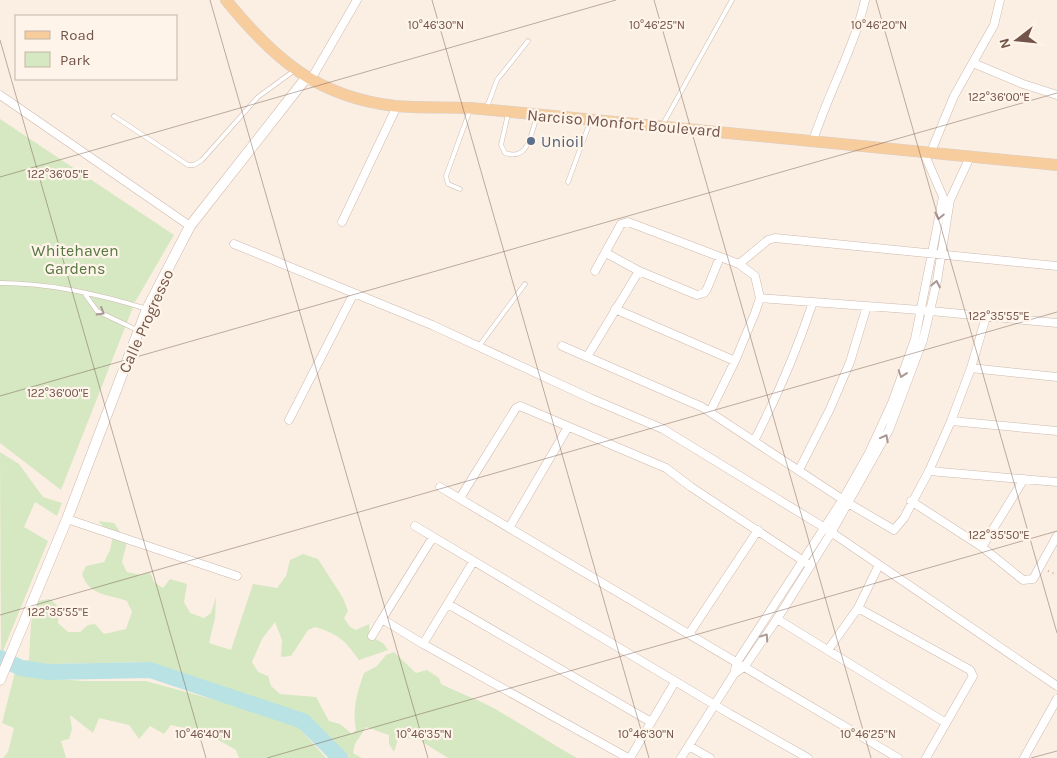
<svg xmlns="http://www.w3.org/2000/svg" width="1057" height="758" font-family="Karla,sans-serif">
<rect width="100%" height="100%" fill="#fbefe3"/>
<!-- green -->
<path fill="#d5e8c2" d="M0 119 174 235 135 302 61 490 0 443Z
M0 452 19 464 43 497 62 503 57 516 35 502 24 527 48 541 1 656Z
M98 521 114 523 127 542 122 562 127 572 140 575 150 572 154 582 163 588 170 579 187 584 184 602 190 613 204 618 211 613 216 597 215 618 209 643 231 650 253 584 277 588 286 576 290 560 303 554 318 559 343 598 348 611 344 618 350 627 356 630 369 624 370 636 383 643 388 650 359 660C345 640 338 634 315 627L308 630 291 656 281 657 282 640 275 622 262 639 252 662 258 672 268 676 271 686 280 694 316 697 329 721 340 724 352 734 356 730C352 709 357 693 364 673L377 666 386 655 394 652 416 673 427 670 439 678 441 684C459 693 480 700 497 710 524 726 550 743 577 758H448L416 738 398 739 394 752 389 744V735L366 727 355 744 353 753 362 758H349L306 716 149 662 49 664 19 662 29 660 31 623 38 601 50 599 59 607 58 623 68 632H80L88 625 95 624 104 634 126 629 132 612 127 601C108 594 89 596 82 574L86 566 104 562 110 550 113 536Z
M15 672 30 677 84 681H146L273 716 298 727 326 758H239L236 750 206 733 171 725 164 734 150 726 139 739 129 725 99 718 93 733 70 715 72 729 69 739 61 741 66 758H3L8 752 14 728 2 723Z"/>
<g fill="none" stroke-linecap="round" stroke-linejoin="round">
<!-- river -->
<path stroke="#b8e2e4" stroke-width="16" d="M0 658 21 668 48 672 150 670 303 721 340 758"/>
<!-- service casing -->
<g stroke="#ceb8ad" stroke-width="5">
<path id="service" d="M487 107 497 80 528 41
M508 114 501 145 505 153C529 161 530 135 537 117
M114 116 188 165H194L202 160 258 97 295 70
M663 124 732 0
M568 182 590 122
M460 189 448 184 446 176 470 110
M0 283C50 283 99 294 147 309
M85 294 97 311 137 330
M479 346 525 284"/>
</g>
<!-- minor casing -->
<g stroke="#ceb8ad" stroke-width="9">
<path id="minor" d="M973 63 1023 84 1057 95
M310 81 357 0
M0 95 190 226
M813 141C828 93 854 49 865 0
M930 154 954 96 994 25 1000 0
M342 222 397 106
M234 244 432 325 592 399 663 429 825 528 1057 686
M606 253 639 271 697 295 704 293 707 289 720 257
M739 264 768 240 775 238 1057 266
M595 271 621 224 628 222 739 264 755 276 760 298 755 313 735 361 710 412
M760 298 920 310 1057 323
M615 309 735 361
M562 346 702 407 848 503 894 530 904 518 929 471 951 421 971 368 986 317
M587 357 639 271
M971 368 1057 377
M289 420 354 293
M951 421 1057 431
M754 441C778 395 797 350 813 302
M799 470 830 409 850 362 867 306
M929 471 1057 482
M440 487 898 758
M460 498 516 408 520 406 666 468 691 487 808 564
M911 501 982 547 1023 580 1033 579 1057 536
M67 519 237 576
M415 526 730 714 808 758
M509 528 568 427
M433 537 382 619 423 644 628 758
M982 547 1024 479
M448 604 651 722
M858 608 879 565
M777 619 946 723
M689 634 758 530
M372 636 382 619
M423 644 473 562
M828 650 858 608 970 670 973 676 926 758
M734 674 745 666 777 619 831 533 889 430 923 340 937 281 950 200 970 157
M689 746 710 758
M630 758 675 682
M681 758 734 674 737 662 843 499 869 453 892 403 915 339 943 197 924 153
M1024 758 1057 699"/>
</g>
<!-- secondary casing -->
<g stroke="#d1b7aa" stroke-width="11">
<path id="secondary" d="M0 680 67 519 147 309 190 226 306 78"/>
</g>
<!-- primary casing -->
<g stroke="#d8cfcc" stroke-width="12">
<path id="primary" d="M226 0C274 59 317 97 395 106 420 108 446 107 471 108L1057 165"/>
</g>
<!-- path -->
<path stroke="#d4ae9f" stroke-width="2" stroke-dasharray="1 4" stroke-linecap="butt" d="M1048 571 1057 575"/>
<!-- service -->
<use href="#service" stroke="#fff" stroke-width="4"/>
<!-- minor -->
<use href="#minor" stroke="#fff" stroke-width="8"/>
<!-- secondary -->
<use href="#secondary" stroke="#fff" stroke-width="10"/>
<!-- primary -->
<use href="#primary" stroke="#f8cd9d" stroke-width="11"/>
</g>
<!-- one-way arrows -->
<defs><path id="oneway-chevron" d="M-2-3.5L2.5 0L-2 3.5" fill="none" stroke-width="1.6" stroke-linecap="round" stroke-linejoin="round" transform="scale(1.25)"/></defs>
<g stroke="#aa9892">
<use href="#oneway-chevron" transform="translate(939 216) rotate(102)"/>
<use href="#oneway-chevron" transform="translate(936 284) rotate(-79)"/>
<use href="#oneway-chevron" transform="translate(101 312) rotate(31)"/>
<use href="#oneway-chevron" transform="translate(902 374) rotate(109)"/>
<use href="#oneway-chevron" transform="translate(885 438) rotate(-62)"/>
<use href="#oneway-chevron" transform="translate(765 637) rotate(-56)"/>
</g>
<!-- ticks -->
<path fill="none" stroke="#72544a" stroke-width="1" stroke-opacity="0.45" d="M210 0 428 758M432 0 649 758M654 0 871 758M876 0 1057 633M0 40 206 758M0 177 616 0M0 396 1057 93M0 615 1057 312M267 758 1057 531M1031 758 1057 751"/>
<!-- markers -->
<circle fill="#5c6f8a" stroke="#fef4e9" stroke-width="2" cx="531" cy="141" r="5"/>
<g text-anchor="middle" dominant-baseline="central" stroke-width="4.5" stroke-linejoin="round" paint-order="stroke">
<!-- street labels -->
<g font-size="16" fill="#72544a" stroke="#fef4e9">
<text transform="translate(624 123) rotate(5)">Narciso Monfort Boulevard</text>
<text transform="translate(146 321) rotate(-66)">Calle Progresso</text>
</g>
<!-- service labels -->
<g font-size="16" fill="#4e5e75" stroke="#fef4e9" text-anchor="start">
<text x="541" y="141">Unioil</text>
</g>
<!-- park labels -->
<g font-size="16" fill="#577842" stroke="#fef4e9">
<text x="75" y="250">Whitehaven<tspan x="75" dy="18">Gardens</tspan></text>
</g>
</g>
<g font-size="12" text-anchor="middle" fill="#72544a" stroke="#fef4e9" stroke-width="4.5" stroke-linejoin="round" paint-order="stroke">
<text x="436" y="29">10°46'30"N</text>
<text x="657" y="29">10°46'25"N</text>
<text x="879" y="29">10°46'20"N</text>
<text x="999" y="101">122°36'00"E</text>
<text x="58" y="178">122°36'05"E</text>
<text x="999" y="320">122°35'55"E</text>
<text x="58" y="397">122°36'00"E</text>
<text x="999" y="539">122°35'50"E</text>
<text x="58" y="616">122°35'55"E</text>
<text x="203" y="738">10°46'40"N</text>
<text x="424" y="738">10°46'35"N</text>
<text x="646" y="738">10°46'30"N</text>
<text x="868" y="738">10°46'25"N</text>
</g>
<!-- legend -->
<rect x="15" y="15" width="162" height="65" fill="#fef4e9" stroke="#c6b4a9"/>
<rect x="25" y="31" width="25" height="8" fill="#f8cd9d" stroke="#c6b4a9"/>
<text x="60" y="40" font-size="15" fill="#72544a">Road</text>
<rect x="25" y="52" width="25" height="15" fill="#d5e8c2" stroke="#c6b4a9"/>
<text x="60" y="65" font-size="15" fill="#72544a">Park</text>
<!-- north arrow -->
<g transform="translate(1017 40) rotate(254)" stroke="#fef4e9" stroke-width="4" paint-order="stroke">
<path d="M0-4L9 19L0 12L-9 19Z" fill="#72544a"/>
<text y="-8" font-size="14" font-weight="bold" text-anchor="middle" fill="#72544a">N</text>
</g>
</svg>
